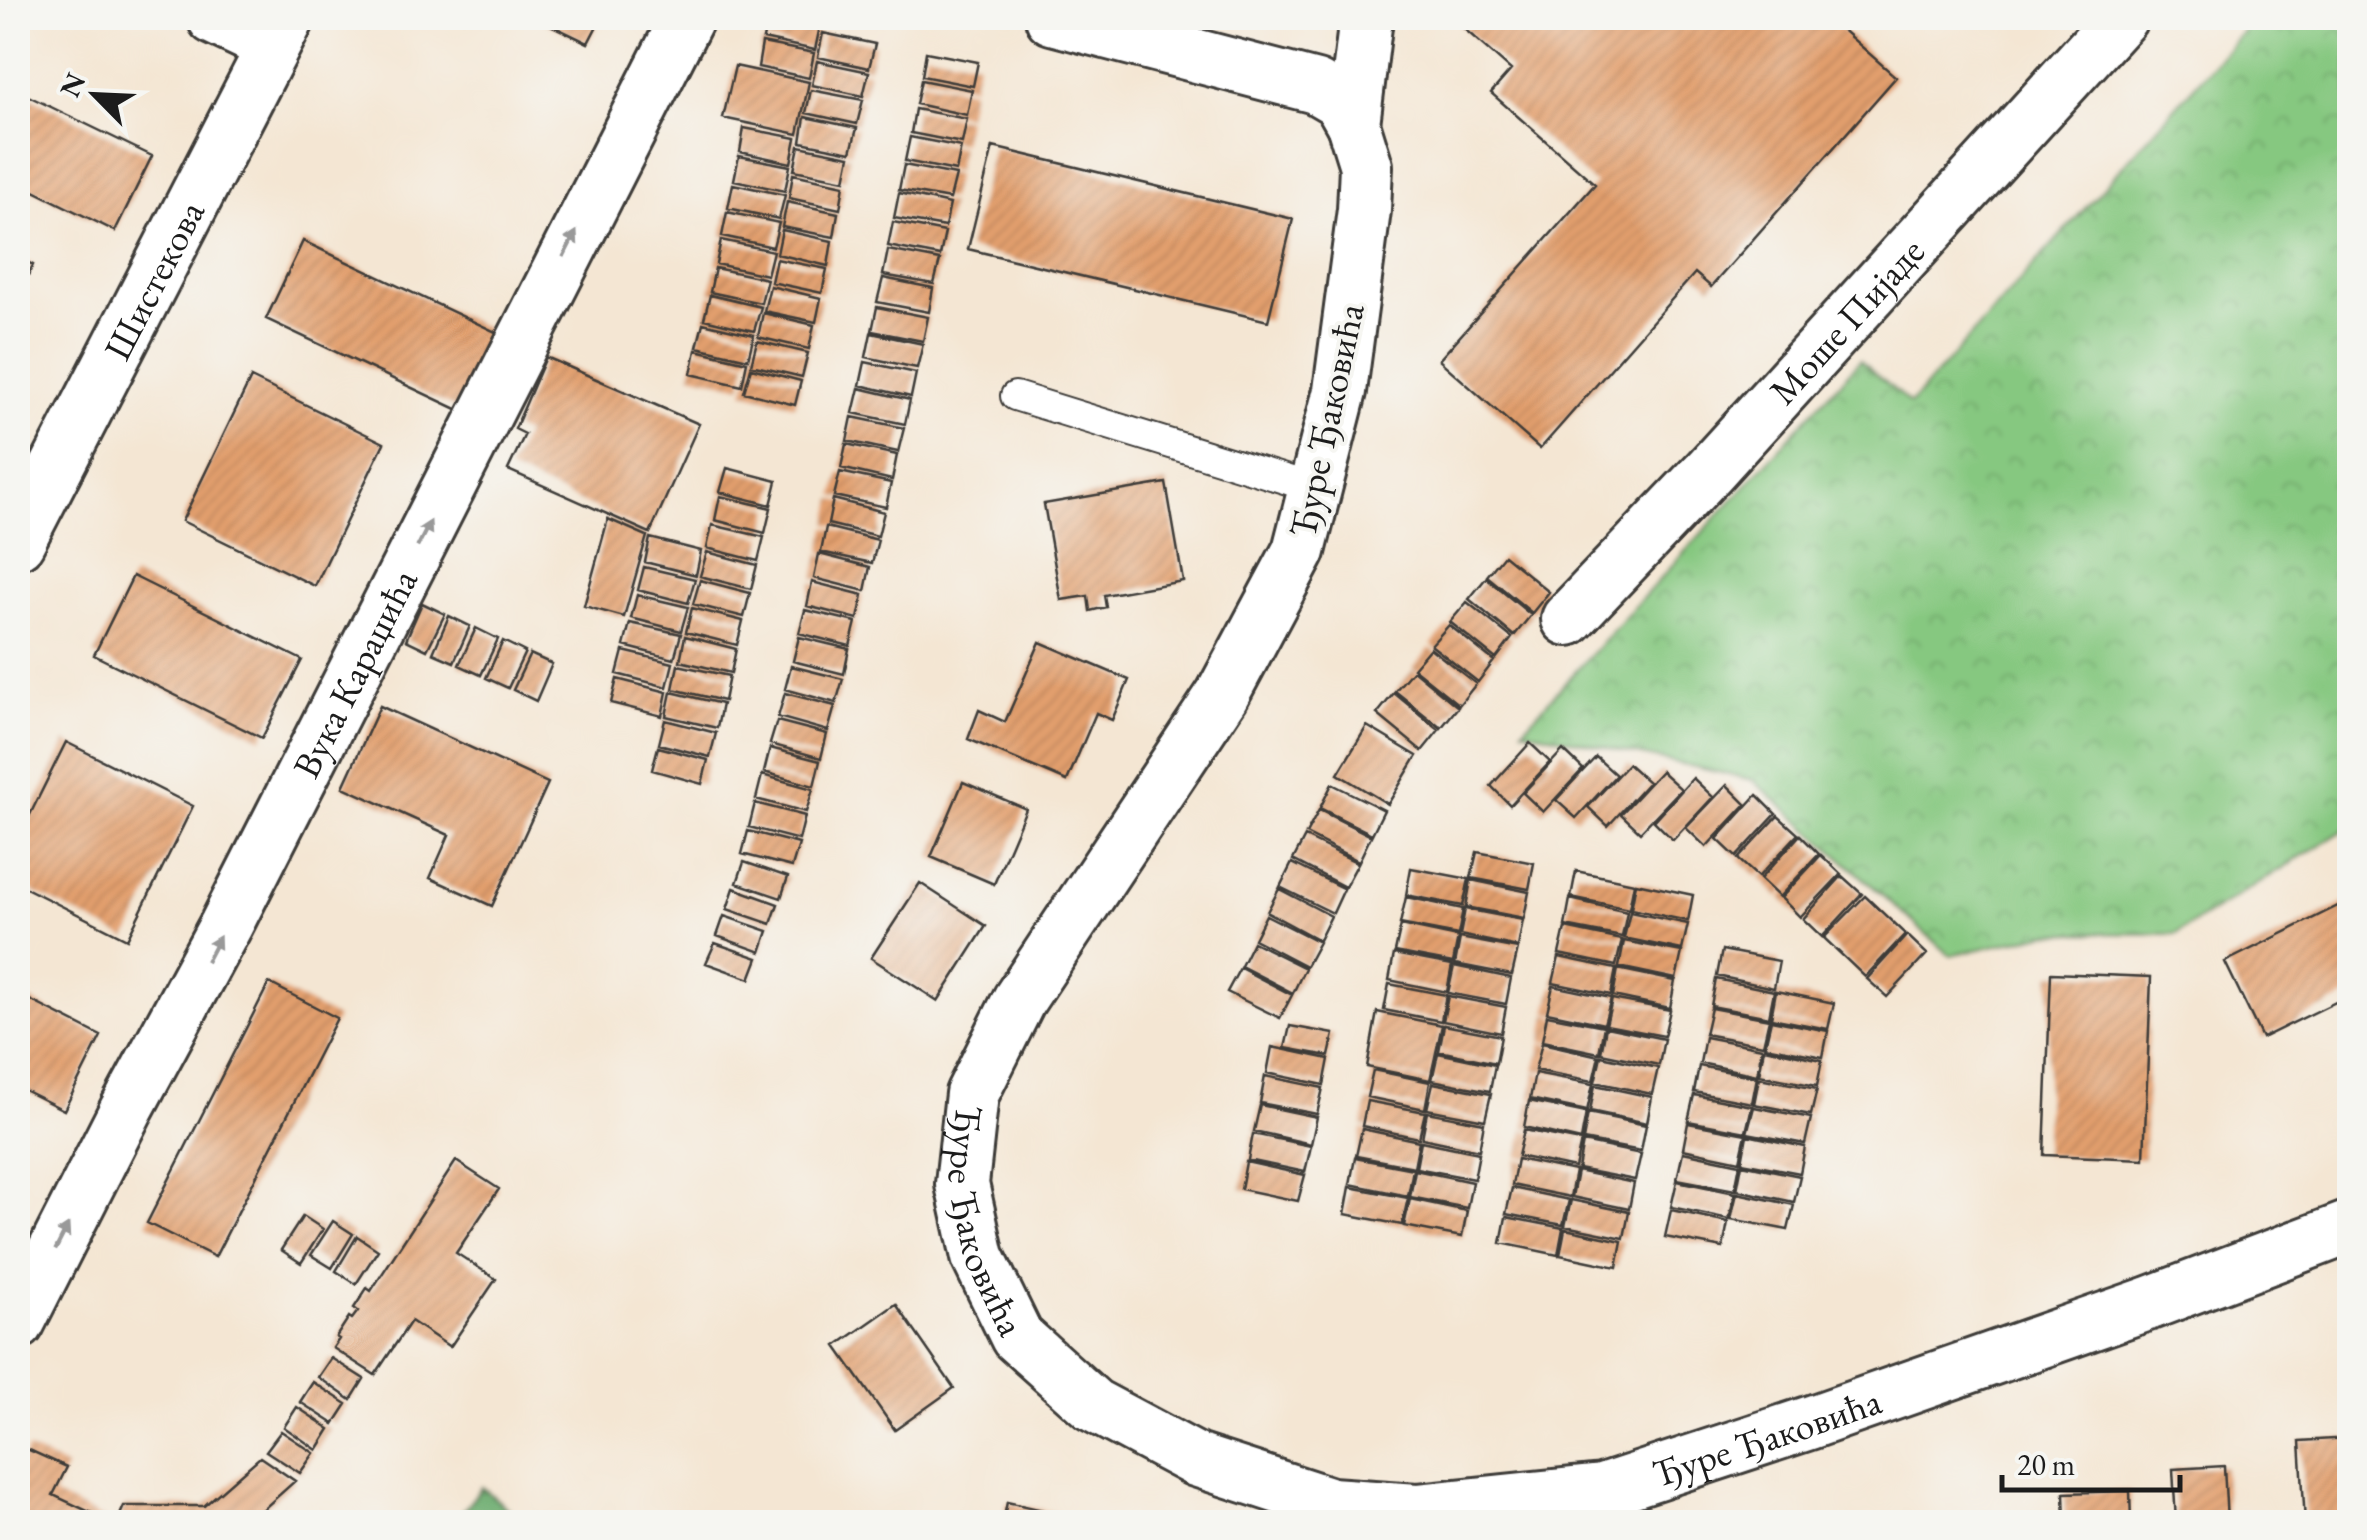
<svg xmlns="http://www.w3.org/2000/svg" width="2367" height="1540" font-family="'EB Garamond',serif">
<defs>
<pattern id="forest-firs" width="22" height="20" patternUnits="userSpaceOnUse" patternTransform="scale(2.5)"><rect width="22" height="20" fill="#6cac6e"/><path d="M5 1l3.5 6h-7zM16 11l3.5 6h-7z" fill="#588b5a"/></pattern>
<pattern id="park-crowns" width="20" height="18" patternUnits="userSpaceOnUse" patternTransform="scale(2.5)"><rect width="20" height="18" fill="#86c880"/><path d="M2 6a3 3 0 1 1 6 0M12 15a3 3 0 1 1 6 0" fill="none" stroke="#73ab6e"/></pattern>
<pattern id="building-hatch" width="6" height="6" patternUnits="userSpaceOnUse" patternTransform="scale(2.5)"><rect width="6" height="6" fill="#e29f6d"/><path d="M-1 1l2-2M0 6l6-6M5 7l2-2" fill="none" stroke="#c1885e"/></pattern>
</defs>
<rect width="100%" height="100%" fill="#f6f6f2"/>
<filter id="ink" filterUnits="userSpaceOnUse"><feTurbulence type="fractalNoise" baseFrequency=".01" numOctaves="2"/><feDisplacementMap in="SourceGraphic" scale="20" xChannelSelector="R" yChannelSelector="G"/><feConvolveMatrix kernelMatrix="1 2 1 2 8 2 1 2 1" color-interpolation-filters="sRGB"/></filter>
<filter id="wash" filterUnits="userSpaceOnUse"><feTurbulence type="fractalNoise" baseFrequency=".0048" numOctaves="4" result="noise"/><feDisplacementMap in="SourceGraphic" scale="40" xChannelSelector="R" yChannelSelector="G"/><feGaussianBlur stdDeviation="2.25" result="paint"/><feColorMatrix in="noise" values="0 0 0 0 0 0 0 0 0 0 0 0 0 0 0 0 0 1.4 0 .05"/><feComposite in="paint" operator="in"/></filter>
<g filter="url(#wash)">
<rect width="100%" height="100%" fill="#f4e6d3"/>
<!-- forest -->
<path fill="url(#forest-firs)" stroke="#446445" stroke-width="2.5" d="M482 1487 523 1522H454Z"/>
<!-- park -->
<path fill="url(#park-crowns)" stroke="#51724e" stroke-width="2.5" d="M2255 18H2349V827L2176 934 2047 933 1951 956 1753 780 1523 729 1860 360 1910 404Z"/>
<g id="blocks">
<!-- building -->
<path fill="url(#building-hatch)" d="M536 18H601L588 43Z
M768 18 820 26 815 50 763 39Z
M1452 18H1829L1896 77 1711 287 1695 273 1540 449 1439 360 1595 184 1491 93 1511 70Z
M823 33 875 44 869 68 818 57Z
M762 43 814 53 809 78 758 67Z
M926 52 978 62 973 86 922 76Z
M817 61 869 72 863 96 812 85Z
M735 66 809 82 798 134 723 118Z
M921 80 972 90 967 115 916 104Z
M811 90 863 100 857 124 806 113Z
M18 91 152 156 115 231 18 183Z
M915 109 967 119 962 143 911 133Z
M805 117 857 128 851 152 801 142Z
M744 128 796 138 791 163 740 152Z
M910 137 961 147 956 171 905 161Z
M799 146 850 156 845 180 794 170Z
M993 147 1293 219 1268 321 968 249Z
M739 156 790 166 785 191 734 180Z
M904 165 956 175 950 199 899 190Z
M793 174 844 185 840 209 789 198Z
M733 184 785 195 779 219 728 208Z
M899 193 950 204 945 227 894 218Z
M787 202 838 213 834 237 782 227Z
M727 212 779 223 773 247 722 236Z
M893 222 945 232 940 256 888 246Z
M782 230 832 241 828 266 777 254Z
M721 240 773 251 767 275 716 264Z
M303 241 500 334 463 412 266 319Z
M888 250 940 260 934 284 883 275Z
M18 257 33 265 18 296Z
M776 259 827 269 822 293 771 282Z
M715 268 767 279 761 303 710 292Z
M883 278 933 288 929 312 877 302Z
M770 286 821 298 816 322 764 311Z
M710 295 761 307 754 331 704 319Z
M877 307 928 317 923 341 872 331Z
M763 313 814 325 809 349 758 337Z
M703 323 754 335 748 359 697 347Z
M871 333 923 344 917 368 866 357Z
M757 341 808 353 802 377 751 365Z
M696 350 747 362 742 386 691 374Z
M546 357 699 424 650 533 508 470 525 434 515 429Z
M865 362 916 373 911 397 860 385Z
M751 368 801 381 795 405 744 392Z
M251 378 384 443 315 586 182 521Z
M859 388 910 400 905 424 853 413Z
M852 417 904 428 898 452 847 441Z
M846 444 897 455 892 480 841 468Z
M727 468 777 481 771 505 720 492Z
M840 472 891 483 886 507 834 496Z
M1166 483 1183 581 1104 595 1106 607 1090 611 1088 596 1061 600 1044 504Z
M720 496 771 508 765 533 715 520Z
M833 499 884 512 878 536 828 524Z
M608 519 647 536 624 617 584 606Z
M712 525 764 537 758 561 707 548Z
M826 527 878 540 872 563 821 552Z
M650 538 701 551 696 575 645 562Z
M707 552 757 565 751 589 700 576Z
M819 554 870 567 865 591 814 578Z
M1504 555 1549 592 1532 613 1487 576Z
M644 567 695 579 688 603 638 590Z
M133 576 302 660 262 738 94 655Z
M1486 578 1531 615 1514 636 1469 599Z
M700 580 750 593 744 617 693 604Z
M812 582 863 595 858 619 807 606Z
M637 595 688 607 681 631 631 618Z
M1467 602 1512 638 1496 659 1450 622Z
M422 603 445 614 427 650 406 640Z
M692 608 743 621 737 645 686 632Z
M805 610 856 622 850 646 799 633Z
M449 616 470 626 454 662 433 653Z
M630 623 681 634 674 659 624 646Z
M1449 625 1494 661 1478 682 1431 645Z
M476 628 498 639 481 675 459 665Z
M685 636 736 649 731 673 680 661Z
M799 637 849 649 844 674 793 661Z
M503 641 525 652 508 688 486 678Z
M1040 642 1129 680 1112 720 1096 713 1067 781 968 739 979 710 1005 722Z
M1430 648 1476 684 1459 705 1413 668Z
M623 651 673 663 667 687 617 674Z
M530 654 552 664 536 701 513 690Z
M678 665 729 676 724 701 673 689Z
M791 666 843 679 836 703 785 689Z
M1413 670 1458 707 1441 728 1395 691Z
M617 679 667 692 662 716 611 703Z
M671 692 722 704 717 728 666 716Z
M785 693 835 706 828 731 778 717Z
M1394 693 1439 730 1422 751 1377 714Z
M380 706 548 783 492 906 430 878 449 835 343 787Z
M665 720 716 733 710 757 659 744Z
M777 721 827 734 821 758 770 744Z
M1367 726 1417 756 1388 804 1338 774Z
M66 742 193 806 127 939 18 884V839Z
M1530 743 1550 762 1510 805 1491 786Z
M658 747 708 760 702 784 652 770Z
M770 748 820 761 814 786 764 772Z
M1563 750 1583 769 1543 812 1523 793Z
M1596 757 1616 775 1576 818 1556 800Z
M1628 764 1648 782 1608 826 1588 807Z
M1661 771 1681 789 1640 832 1621 814Z
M762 775 813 789 806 812 756 799Z
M1693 778 1713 797 1673 840 1654 821Z
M963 782 1026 809 994 884 931 857Z
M1332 784 1384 810 1372 834 1320 808Z
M1727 785 1746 804 1706 847 1686 828Z
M1757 795 1776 814 1736 857 1717 839Z
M755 803 805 816 799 840 749 827Z
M1319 810 1371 836 1359 861 1306 834Z
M1778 816 1798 834 1758 877 1738 859Z
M748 831 799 844 792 867 742 854Z
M1800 835 1819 854 1779 897 1760 879Z
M1305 837 1358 863 1345 887 1293 860Z
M1477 852 1534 863 1529 889 1471 878Z
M1821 855 1841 874 1800 917 1781 898Z
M744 862 788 877 781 898 737 883Z
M1292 863 1344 889 1333 913 1280 887Z
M1411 868 1469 879 1463 906 1406 895Z
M1576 871 1634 883 1629 909 1571 897Z
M1842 876 1862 894 1822 937 1803 919Z
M1471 880 1529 892 1524 918 1466 907Z
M920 883 986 926 938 1001 871 958Z
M1636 883 1693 895 1688 921 1631 909Z
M734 888 778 904 771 924 727 909Z
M1279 889 1331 916 1319 940 1267 912Z
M1865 896 1905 934 1865 977 1824 938Z
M1406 897 1463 909 1458 935 1400 924Z
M1570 899 1627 912 1622 937 1565 926Z
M2350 900V995L2262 1038 2225 962Z
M1465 909 1523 920 1518 947 1460 935Z
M1630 912 1688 924 1682 950 1624 938Z
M1266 915 1319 942 1306 966 1254 939Z
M724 916 768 931 761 952 717 936Z
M1401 925 1458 937 1453 963 1395 952Z
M1565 928 1622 940 1616 966 1559 954Z
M1907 935 1927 954 1887 997 1867 979Z
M1460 938 1518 949 1512 975 1455 964Z
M1624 941 1682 952 1676 979 1619 967Z
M1253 942 1305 968 1293 993 1241 966Z
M715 943 758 958 750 979 706 963Z
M1722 950 1779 961 1774 988 1717 976Z
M1394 954 1452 965 1447 992 1389 980Z
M1559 957 1616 969 1611 995 1553 983Z
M1454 966 1511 978 1506 1004 1448 993Z
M1240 968 1292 995 1280 1018 1227 992Z
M1618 969 1675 981 1670 1008 1613 996Z
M2051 973 2151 977 2144 1159 2044 1155Z
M1716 979 1774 991 1769 1017 1711 1006Z
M269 983 337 1018 215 1257 147 1223Z
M1389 984 1446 995 1441 1021 1384 1010Z
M1553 986 1611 998 1604 1024 1547 1012Z
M1776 991 1834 1003 1828 1029 1771 1018Z
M18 994 101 1036 64 1110 18 1087Z
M1448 996 1506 1007 1501 1033 1443 1021Z
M1612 999 1670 1010 1664 1036 1606 1025Z
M1711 1008 1769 1019 1763 1045 1705 1034Z
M1377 1012 1442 1025 1430 1080 1367 1067Z
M1547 1015 1604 1026 1599 1053 1542 1041Z
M1771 1020 1828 1031 1823 1057 1765 1046Z
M1444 1025 1501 1036 1496 1063 1439 1051Z
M1290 1026 1334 1034 1329 1056 1285 1048Z
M1606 1027 1664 1039 1659 1065 1601 1053Z
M1705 1037 1762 1048 1757 1075 1700 1063Z
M1542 1043 1599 1056 1593 1081 1535 1070Z
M1272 1047 1329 1059 1324 1085 1267 1073Z
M1764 1048 1822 1060 1817 1086 1759 1075Z
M1438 1053 1495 1065 1490 1091 1432 1080Z
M1601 1056 1658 1068 1652 1094 1595 1082Z
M1699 1066 1757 1077 1752 1103 1694 1092Z
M1373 1070 1430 1082 1425 1109 1367 1097Z
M1535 1073 1593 1084 1587 1111 1530 1099Z
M1265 1076 1323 1088 1317 1114 1260 1103Z
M1759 1078 1817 1089 1811 1115 1754 1104Z
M1433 1083 1491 1094 1485 1120 1427 1109Z
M1595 1085 1652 1097 1647 1123 1590 1111Z
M1694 1095 1752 1106 1746 1132 1688 1121Z
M1367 1101 1425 1112 1419 1138 1362 1126Z
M1529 1101 1586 1113 1581 1140 1524 1127Z
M1260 1105 1317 1117 1311 1144 1254 1131Z
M1754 1107 1811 1118 1805 1144 1747 1133Z
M1427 1112 1484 1123 1479 1150 1422 1138Z
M1588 1113 1646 1125 1641 1151 1583 1140Z
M1688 1123 1746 1134 1740 1161 1683 1149Z
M1362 1129 1419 1141 1414 1167 1356 1156Z
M1524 1130 1581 1141 1575 1168 1518 1156Z
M1253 1134 1311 1146 1305 1172 1248 1160Z
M1747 1135 1805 1147 1800 1173 1742 1162Z
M1421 1141 1479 1153 1474 1179 1416 1168Z
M1583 1142 1641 1154 1635 1180 1578 1169Z
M1683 1152 1740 1164 1735 1190 1677 1179Z
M1355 1158 1413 1169 1408 1196 1350 1184Z
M1517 1159 1575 1171 1570 1197 1512 1185Z
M456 1161 499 1189 456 1253 496 1279 450 1347 411 1321 375 1375 333 1348 339 1339 336 1337 349 1317 352 1319 358 1311 354 1308 367 1288 371 1291Z
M1246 1162 1305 1175 1298 1201 1241 1189Z
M1742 1164 1800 1176 1794 1202 1737 1190Z
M1415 1170 1472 1182 1467 1208 1410 1197Z
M1577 1171 1634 1183 1629 1209 1572 1197Z
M1677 1181 1735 1193 1729 1219 1671 1207Z
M1350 1187 1408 1198 1402 1225 1345 1214Z
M1512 1188 1569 1200 1563 1225 1506 1214Z
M1737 1193 1794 1205 1788 1230 1731 1219Z
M1410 1199 1467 1211 1462 1237 1404 1226Z
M1571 1200 1629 1212 1624 1238 1565 1226Z
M1671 1210 1728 1222 1723 1248 1665 1237Z
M303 1216 323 1229 301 1263 281 1250Z
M1506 1217 1563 1228 1558 1255 1501 1243Z
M333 1221 353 1234 332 1268 311 1255Z
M1565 1229 1622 1241 1617 1267 1560 1255Z
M357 1236 378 1250 356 1284 336 1271Z
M896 1304 954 1388 895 1430 836 1346Z
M331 1358 364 1379 351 1400 318 1377Z
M313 1382 347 1404 334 1424 300 1402Z
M297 1407 330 1429 317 1450 284 1427Z
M281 1431 314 1453 300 1473 266 1451Z
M2350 1438V1522H2305L2300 1441Z
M27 1449 67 1467 53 1495 111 1522H18V1470Z
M260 1457 295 1481 249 1522H117L124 1506H204Z
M2224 1466 2227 1522H2176L2173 1469Z
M2130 1491 2131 1522H2065L2064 1493Z
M1007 1502 1092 1521 1091 1522H1003Z"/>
</g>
</g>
<g filter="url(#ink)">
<use href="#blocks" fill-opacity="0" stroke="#3c3a37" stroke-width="2.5"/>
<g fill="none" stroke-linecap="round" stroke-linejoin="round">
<!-- service casing -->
<g stroke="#3c3a37" stroke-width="32">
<path id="service" d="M1015 396 1317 489"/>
</g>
<!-- minor casing -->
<g stroke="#3c3a37" stroke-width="58">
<g id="minor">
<path d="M214 18 273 46"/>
<path d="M1052 18 1316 87 1340 101 1353 124"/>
<path id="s1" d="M1366 18 1353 124 1366 166 1364 210 1340 391 1299 551 1222 695 1019 1000 972 1094 962 1184 978 1257 1017 1337 1093 1405 1196 1460 1331 1504 1417 1510 1602 1491 1809 1423 2150 1303 2350 1227"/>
<path id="s2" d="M18 542 288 18"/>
<path id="s3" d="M1568 619 1710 470 2121 18"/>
<path id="s4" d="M18 1323 126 1110 226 925 687 18"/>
</g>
</g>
<!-- service -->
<use href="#service" stroke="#fff" stroke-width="28"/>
<!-- minor -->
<use href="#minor" stroke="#fff" stroke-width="52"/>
</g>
<!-- one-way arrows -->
<defs><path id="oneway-solid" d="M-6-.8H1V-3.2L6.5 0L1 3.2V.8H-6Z" transform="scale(2.5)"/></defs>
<g fill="#999">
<use href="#oneway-solid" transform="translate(570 244) rotate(-63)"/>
<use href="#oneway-solid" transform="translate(424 534) rotate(-63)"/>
<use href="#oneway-solid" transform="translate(213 949) rotate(-62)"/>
<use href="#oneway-solid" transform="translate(62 1237) rotate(-63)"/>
</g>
</g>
<g text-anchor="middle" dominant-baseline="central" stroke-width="8" stroke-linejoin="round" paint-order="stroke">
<!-- street labels -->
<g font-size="38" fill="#1c1c1c" stroke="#f6f6f2">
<text stroke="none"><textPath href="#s2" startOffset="295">Шистекова</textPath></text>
<text stroke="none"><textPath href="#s3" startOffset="408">Моше Пијаде</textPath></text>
<text transform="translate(1326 420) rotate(-78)">Ђуре Ђаковића</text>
<text stroke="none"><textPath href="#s4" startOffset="732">Вука Караџића</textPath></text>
<text stroke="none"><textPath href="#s1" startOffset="1308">Ђуре Ђаковића</textPath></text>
<text stroke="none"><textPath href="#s1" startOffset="2238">Ђуре Ђаковића</textPath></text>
</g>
</g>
<!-- margin -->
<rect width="2367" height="1540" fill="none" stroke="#f6f6f2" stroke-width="60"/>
<!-- north arrow -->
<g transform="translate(95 95) rotate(294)" stroke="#f6f6f2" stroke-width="8" paint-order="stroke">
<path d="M0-8L18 38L0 25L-18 38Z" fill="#1c1c1c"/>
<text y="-15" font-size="28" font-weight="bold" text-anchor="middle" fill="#1c1c1c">N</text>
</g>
<!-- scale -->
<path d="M2002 1475v15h178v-15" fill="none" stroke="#1c1c1c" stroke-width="5"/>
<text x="2017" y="1475" font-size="30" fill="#1c1c1c" stroke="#f6f6f2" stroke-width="8" paint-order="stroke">20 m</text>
</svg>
